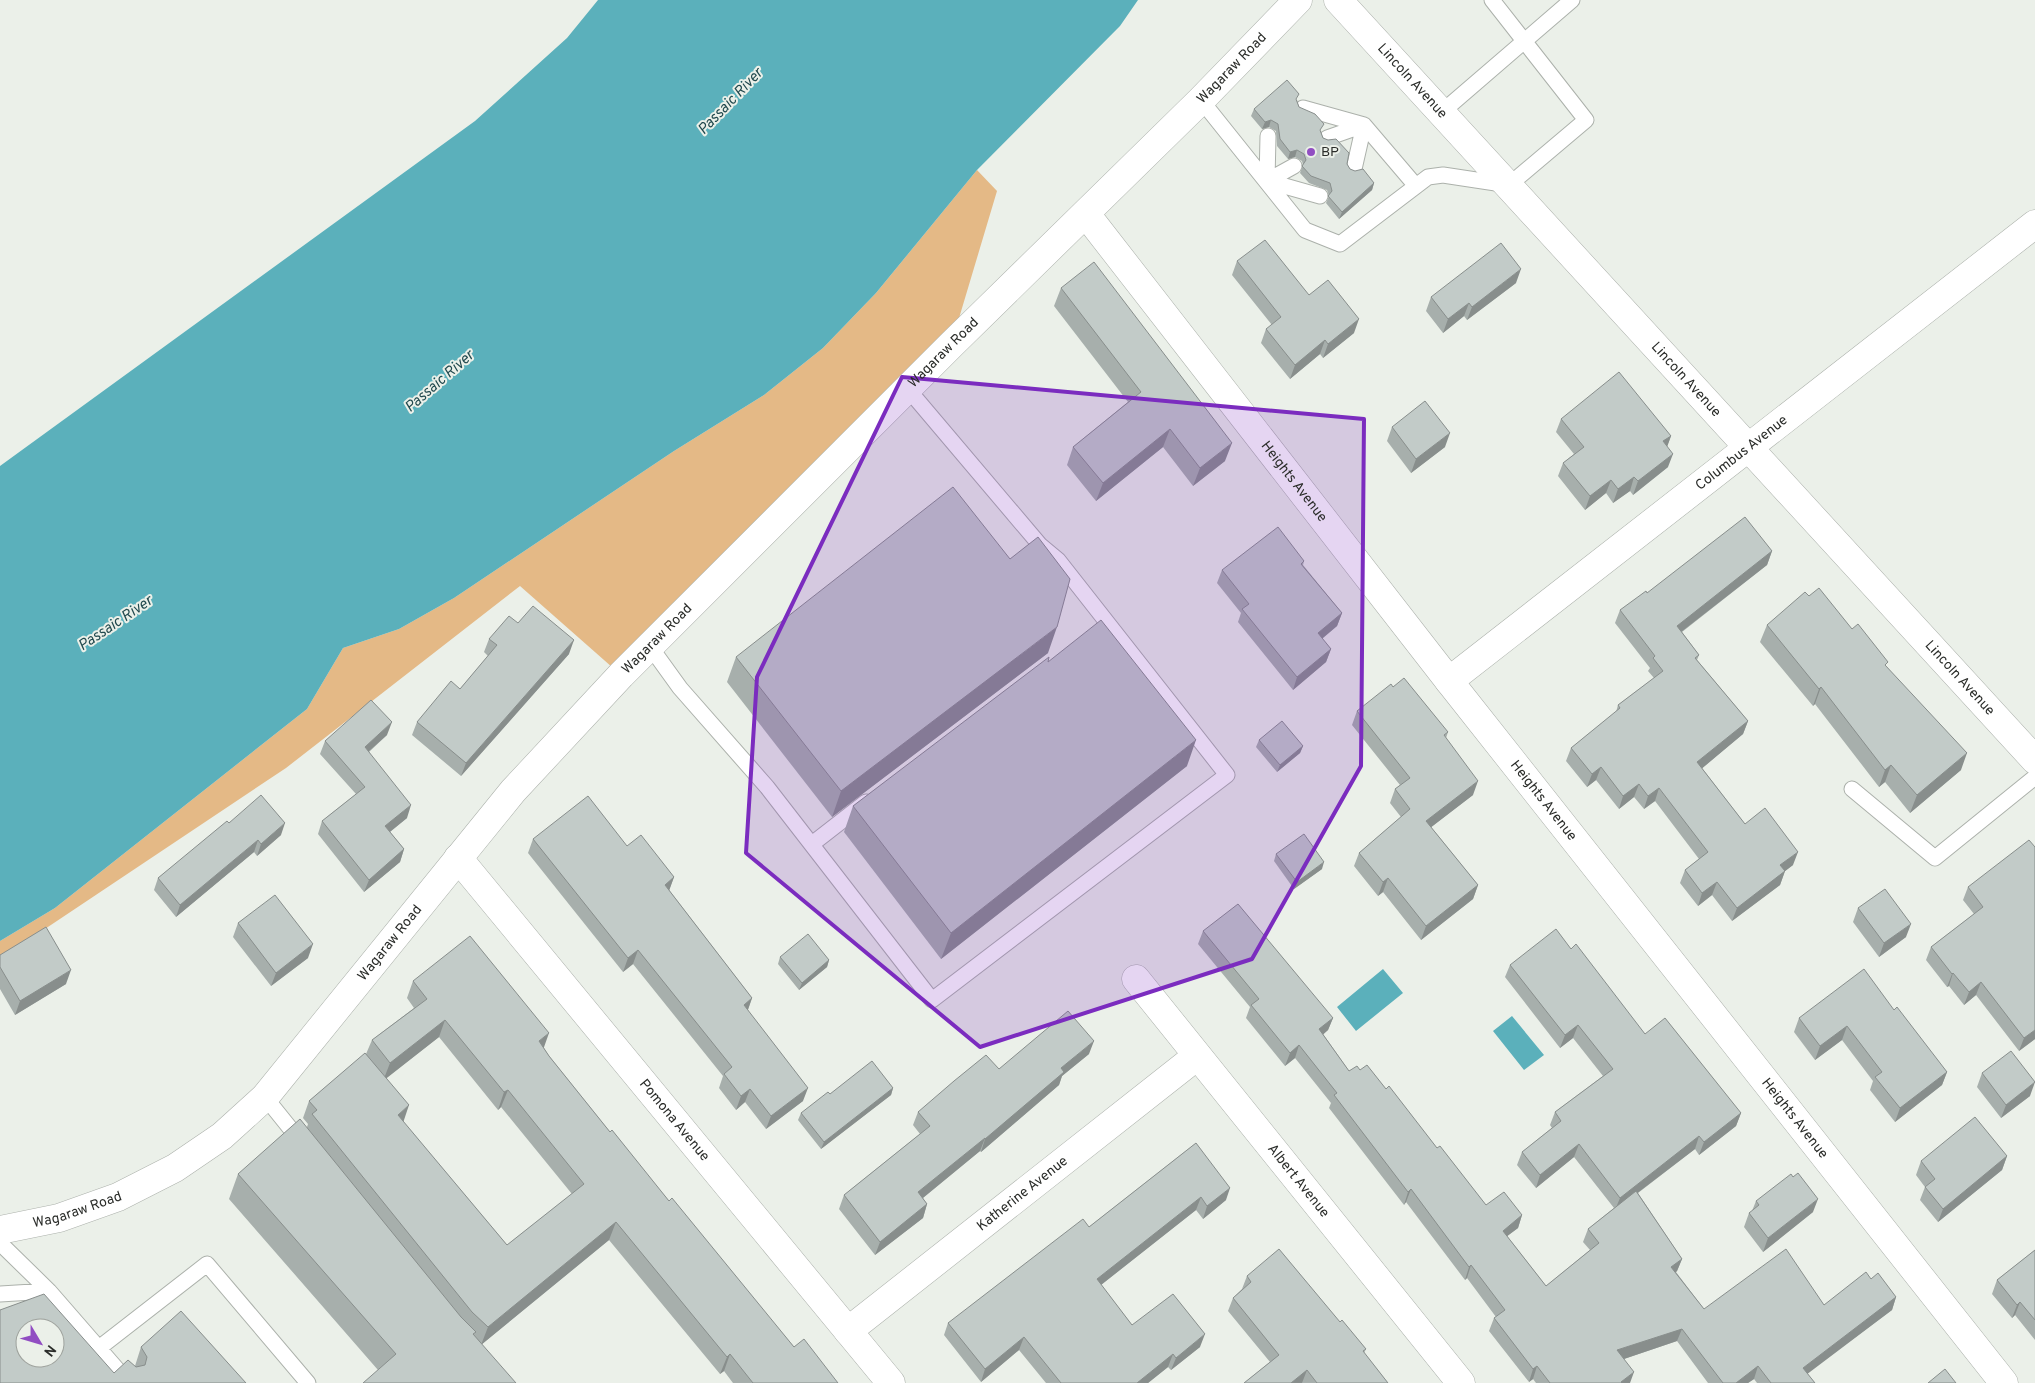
<svg xmlns="http://www.w3.org/2000/svg" width="2035" height="1383" font-family="Overpass,sans-serif">
<rect width="100%" height="100%" fill="#ebf0e9"/>
<!-- green -->
<path fill="#e4b986" d="M977 170 997 191 951 345 621 675 520 586 286 768 0 959V941L55 908 307 709 343 648 399 629 454 598 674 451 764 395 823 348 876 293Z"/>
<!-- water -->
<path fill="#5bb0bb" d="M598 0H1138L1120 26 977 170 876 293 823 348 764 395 674 451 454 598 399 629 343 648 307 709 55 908 0 941V466L475 121 567 38Z
M1383 969 1403 993 1356 1031 1337 1007Z
M1512 1016 1544 1055 1524 1070 1493 1031Z"/>
<g fill="none" stroke-linecap="round" stroke-linejoin="round">
<!-- lane casing -->
<g stroke="#acb1ab" stroke-width="17">
<path id="lane" d="M1201 100 1305 230 1340 244 1428 177 1443 175 1509 185 1586 120 1492 0
M1303 108 1364 125 1327 138
M1442 112 1572 0
M1268 136 1267 181 1294 166
M1354 169 1364 125 1416 186
M1267 181 1320 196
M649 645 680 688 767 787 932 1000 1227 775 1058 560 1040 545 907 388
M1852 789 1935 858 2035 777
M812 844 866 802
M265 1097 302 1143
M0 1243 49 1291 129 1383
M0 1294 49 1291
M99 1348 207 1264 308 1383"/>
</g>
<!-- street casing -->
<g stroke="#acb1ab" stroke-width="29">
<g id="street">
<path id="s1" d="M1086 214 1449 681 2004 1383"/>
<path id="s2" d="M1449 681 2035 224"/>
<path id="s3" d="M458 858 891 1383"/>
<path id="s4" d="M1136 979 1461 1383"/>
<path id="s5" d="M848 1331 1197 1056"/>
</g>
</g>
<!-- secondary casing -->
<g stroke="#acb1ab" stroke-width="29">
<g id="secondary">
<path id="s6" d="M1338 0 2035 760"/>
</g>
</g>
<!-- primary casing -->
<g stroke="#acb1ab" stroke-width="29">
<g id="primary">
<path id="s7" d="M0 1230 59 1218 118 1197 175 1168 222 1136 265 1097 513 791 621 675 951 345 1201 100 1298 0"/>
</g>
</g>
<!-- lane -->
<use href="#lane" stroke="#fff" stroke-width="15"/>
<!-- street -->
<use href="#street" stroke="#fff" stroke-width="28"/>
<!-- secondary -->
<use href="#secondary" stroke="#fff" stroke-width="28"/>
<!-- primary -->
<use href="#primary" stroke="#fff" stroke-width="28"/>
</g>
<!-- wall -->
<path fill="#a7afac" fill-rule="evenodd" d="M1297 100 1299 107 1321 132 1323 138 1347 164 1350 169 1374 183 1372 190 1339 219 1326 203 1329 196 1327 190 1309 183 1300 173 1303 165 1302 161 1295 157 1288 159 1277 146 1276 131 1269 127 1262 129 1251 116 1254 109Z
M1237 261 1309 295 1354 333 1323 358 1320 354 1290 379 1261 343 1266 329 1272 325 1232 275Z
M1516 283 1467 320 1464 316 1443 333 1426 311 1431 297Z
M1061 288 1225 461 1193 486 1163 447 1096 501 1067 465 1073 447 1128 402 1054 306Z
M1561 419 1671 436 1667 446 1668 467 1633 495 1630 491 1613 503 1606 493 1585 510 1558 476 1563 463 1574 454 1556 432Z
M1392 427 1445 447 1411 473 1387 441Z
M1772 551 1767 565 1682 632 1699 655 1697 660 1748 721 1743 734 1702 768 1745 824 1793 865 1785 871 1780 885 1732 921 1712 895 1698 906 1680 883 1685 870 1699 859 1655 801 1644 809 1634 797 1619 809 1596 780 1587 787 1566 761 1571 748 1616 712 1618 705 1654 678 1648 671 1650 668 1615 623 1620 610 1647 593Z
M1304 561 1303 565 1342 613 1337 626 1322 639 1331 649 1326 662 1293 690 1238 622 1241 613 1217 583 1222 570Z
M1809 596 1852 629 1887 667 1961 770 1910 813 1885 782 1879 787 1815 704 1813 706 1760 642 1767 625Z
M518 623 569 654 461 776 412 735 417 722 460 689 488 656 484 652 489 639Z
M1048 653 832 817 727 682 736 657Z
M1048 662 1187 766 941 959 844 832 853 806Z
M1393 687 1448 732 1446 738 1473 795 1431 827 1478 885 1473 899 1421 940 1383 892 1378 896 1354 866 1359 853 1401 817 1390 803 1395 789 1400 785 1352 725 1357 711Z
M387 735 369 752 407 818 390 832 404 849 400 862 364 892 318 834 322 821 356 794 320 754 325 741Z
M1259 740 1303 746 1300 753 1277 772 1256 747Z
M229 823 281 835 257 856 254 852 176 917 154 890 158 878Z
M533 839 627 846 674 877 669 890 752 998 748 1010 803 1101 766 1129 745 1102 736 1110 719 1088 723 1076 633 964 623 972 528 853Z
M2035 847V1039L2019 1051 1976 995 1964 1005 1949 986 1947 987 1926 960 1931 947 1974 914 1963 900 1968 887Z
M1276 854 1322 869 1294 889 1274 861Z
M1858 908 1906 937 1879 957 1853 922Z
M238 923 308 958 271 986 233 937Z
M1203 931 1333 1018 1328 1030 1323 1034 1349 1071 1360 1070 1386 1089 1486 1205 1522 1215 1518 1228 1507 1236 1546 1286 1590 1250 1583 1242 1588 1229 1614 1208 1574 1157 1536 1188 1517 1165 1522 1152 1552 1128 1550 1125 1555 1112 1603 1076 1573 1038 1560 1048 1505 977 1510 965 1571 949 1645 1034 1741 1113 1736 1126 1699 1155 1695 1149 1638 1193 1682 1259 1677 1271 1676 1272 1704 1309 1824 1305 1871 1279 1896 1297 1892 1310 1807 1373 1815 1383H1757L1754 1379 1748 1383H1708L1677 1341 1624 1359 1630 1383H1536L1533 1379 1529 1382 1489 1331 1494 1318 1496 1317 1467 1278 1465 1280 1406 1202 1404 1205 1329 1108 1331 1103 1295 1058 1285 1066 1246 1018 1250 1007 1198 944Z
M0 955 66 984 15 1015 0 989Z
M780 957 829 960 827 967 799 990 778 964Z
M413 981 544 1048 549 1056 610 1132 794 1347 838 1383H733L724 1371 720 1374 609 1240 482 1344 378 1370 229 1199 238 1174 307 1127 308 1124 303 1118 309 1101 366 1054 372 1040 414 1008 407 998ZM439 1037 498 1110 501 1107 572 1194 507 1245 403 1122 386 1078Z
M1894 1010 1947 1072 1942 1085 1895 1122 1870 1090 1873 1081 1842 1040 1815 1060 1794 1032 1799 1018Z
M1089 1054 1062 1076 1059 1085 981 1152 980 1151 923 1198 927 1204 923 1218 875 1255 839 1209 844 1195 920 1134 913 1125 918 1112 999 1069Z
M1982 1073 2030 1096 2001 1118 1977 1087Z
M893 1088 891 1095 821 1149 798 1120 801 1113Z
M1196 1143 1226 1200 1203 1219 1196 1210 1101 1285 1132 1325 1200 1347 1171 1370 1168 1367 1148 1383H1046L1019 1350 981 1382 944 1335 948 1323 1089 1227Z
M2007 1156 2002 1170 1938 1222 1920 1200 1925 1187 1916 1175 1921 1161Z
M1756 1201 1813 1212 1763 1252 1744 1227 1749 1213 1752 1211Z
M2035 1250V1340L2015 1315 2012 1318 1992 1294 1997 1280Z
M1247 1276 1340 1322 1366 1349 1364 1353 1388 1383H1244L1270 1362 1228 1311 1233 1298 1242 1289Z
M141 1347 246 1383 114 1373 135 1366Z"/>
<!-- shaded-wall -->
<path fill="#888e8c" d="M1271 120 1269 127 1262 129 1265 122Z
M1297 150 1295 157 1288 159 1290 152Z
M1374 183 1372 190 1339 219 1342 212Z
M1521 269 1516 283 1467 320 1472 307Z
M1469 303 1464 316 1443 333 1448 319Z
M1359 319 1354 333 1323 358 1328 344Z
M1325 340 1320 354 1290 379 1295 365Z
M1170 429 1163 447 1096 501 1103 483Z
M1450 433 1445 447 1411 473 1416 459Z
M1671 436 1666 450 1663 441Z
M1232 443 1225 461 1193 486 1200 468Z
M1673 454 1668 467 1633 495 1638 481Z
M1634 477 1630 491 1613 503 1618 489Z
M1611 480 1606 493 1585 510 1590 496Z
M1772 551 1767 565 1672 639 1677 626Z
M1342 613 1337 626 1313 646 1318 633Z
M1057 627 1048 653 832 817 841 791Z
M574 640 569 654 461 776 466 763Z
M1331 649 1326 662 1293 690 1297 677Z
M1821 687 1815 704 1813 706 1819 689Z
M1748 721 1743 734 1693 776 1697 762Z
M392 722 387 735 360 759 365 747Z
M1196 740 1187 766 941 959 951 933Z
M1303 746 1300 753 1277 772 1280 765Z
M1967 753 1961 770 1910 813 1917 795Z
M1891 765 1885 782 1879 787 1885 770Z
M1601 767 1596 780 1587 787 1592 774Z
M1478 781 1473 795 1421 835 1426 821Z
M1639 784 1634 797 1619 809 1623 796Z
M1659 788 1655 801 1644 809 1648 796Z
M411 805 407 818 381 839 385 826Z
M285 823 281 835 257 856 261 844Z
M258 840 254 852 176 917 180 905Z
M404 849 400 862 364 892 369 880Z
M1798 852 1793 865 1776 878 1780 865Z
M1324 862 1322 869 1294 889 1297 882Z
M1785 871 1780 885 1732 921 1737 908Z
M674 877 669 891 665 885Z
M1388 878 1383 892 1378 896 1383 882Z
M1717 882 1712 895 1698 906 1702 893Z
M1478 885 1473 899 1421 940 1426 926Z
M1911 924 1906 937 1879 957 1884 943Z
M313 944 308 958 271 986 276 973Z
M638 950 633 964 623 972 628 958Z
M829 960 827 967 799 990 802 983Z
M71 970 66 984 15 1015 20 1001Z
M1953 973 1949 986 1947 987 1952 974Z
M1981 982 1976 995 1964 1005 1969 992Z
M752 998 747 1012 744 1005Z
M1333 1018 1328 1030 1315 1042 1319 1029Z
M445 1020 439 1037 383 1081 390 1063Z
M1578 1025 1573 1038 1560 1048 1565 1035Z
M1847 1026 1842 1040 1815 1060 1820 1046Z
M2035 1030V1039L2019 1051 2024 1038Z
M549 1033 543 1050 539 1041Z
M1094 1041 1089 1054 1062 1076 1059 1085 981 1152 985 1139 1061 1068Z
M1299 1045 1295 1058 1285 1066 1290 1053Z
M1947 1072 1942 1085 1895 1122 1900 1108Z
M2035 1082 2030 1096 2001 1118 2006 1105Z
M808 1088 803 1101 766 1129 771 1116Z
M893 1088 891 1095 821 1149 824 1142Z
M750 1089 745 1102 736 1110 741 1096Z
M508 1090 501 1107 498 1110 504 1092Z
M409 1105 403 1123 398 1115Z
M1741 1113 1736 1126 1699 1155 1704 1142Z
M1699 1136 1695 1149 1615 1210 1620 1198Z
M985 1138 980 1151 913 1206 918 1192Z
M1579 1144 1574 1157 1536 1188 1540 1175Z
M2007 1156 2002 1170 1938 1222 1943 1209Z
M1230 1188 1226 1200 1203 1219 1207 1206Z
M1411 1189 1406 1202 1404 1205 1408 1192Z
M1201 1197 1196 1210 1092 1292 1097 1279Z
M1818 1199 1813 1212 1763 1252 1768 1238Z
M927 1204 923 1218 875 1255 880 1242Z
M1522 1215 1518 1228 1498 1243 1503 1231Z
M616 1222 609 1240 481 1345 488 1327Z
M1682 1259 1677 1271 1667 1280 1671 1267Z
M1471 1265 1467 1278 1465 1280 1469 1267Z
M1896 1297 1892 1310 1798 1381 1803 1368Z
M2020 1302 2015 1315 2012 1318 2017 1305Z
M1682 1329 1677 1341 1612 1363 1617 1350Z
M1205 1334 1200 1347 1171 1370 1176 1358Z
M1024 1337 1019 1350 981 1382 985 1369Z
M730 1354 724 1371 720 1374 727 1357Z
M1173 1354 1168 1367 1148 1383H1137Z
M1537 1366 1533 1379 1529 1382 1533 1369Z
M1758 1366 1754 1379 1748 1383H1736Z
M1307 1370 1302 1383H1291Z
M1634 1372 1630 1383H1621V1382Z"/>
<!-- building -->
<path fill="#c2cbc8" stroke="#888e8c" fill-rule="evenodd" d="M1287 80 1299 94 1296 99 1299 107 1315 114 1324 124 1320 130 1323 138 1328 140 1336 139 1349 153 1347 164 1350 169 1355 171 1363 169 1374 183 1342 212 1328 196 1332 191 1330 183 1311 176 1302 166 1306 160 1304 154 1297 150 1290 152 1280 139 1278 124 1271 120 1265 122 1254 109Z
M1265 240 1309 295 1328 280 1359 319 1328 344 1325 340 1295 365 1266 329 1281 317 1237 261Z
M1501 243 1521 269 1472 307 1469 303 1448 319 1431 297Z
M1094 262 1232 443 1200 468 1170 429 1103 483 1073 447 1141 392 1061 288Z
M1619 372 1671 436 1663 441 1673 454 1638 481 1634 477 1618 489 1611 480 1590 496 1563 463 1584 447 1561 419Z
M1425 401 1450 433 1416 459 1392 427Z
M953 487 1010 559 1038 537 1070 579 1057 627 841 791 736 657Z
M1745 517 1772 551 1677 626 1699 655 1695 658 1748 721 1697 762 1745 824 1765 808 1798 852 1780 865 1785 871 1737 908 1717 882 1702 893 1685 870 1708 852 1659 788 1648 796 1639 784 1623 796 1601 767 1592 774 1571 748 1620 708 1618 705 1663 671 1653 658 1655 656 1620 610 1646 591 1647 593Z
M1278 527 1304 561 1301 564 1342 613 1318 633 1331 649 1297 677 1242 609 1249 604 1222 570Z
M1819 588 1852 629 1858 624 1888 662 1885 665 1967 753 1917 795 1891 765 1885 770 1821 687 1819 689 1767 625 1805 592 1809 596Z
M533 606 574 640 466 763 417 722 451 681 460 689 497 645 489 639 509 616 518 623Z
M1101 620 1196 740 951 933 853 806 1049 657 1048 662Z
M1404 678 1448 732 1444 735 1478 781 1426 821 1478 885 1426 926 1388 878 1383 882 1359 853 1410 809 1395 789 1410 778 1357 711 1391 684 1393 687Z
M371 700 392 722 365 747 411 805 385 826 404 849 369 880 322 821 365 787 325 741Z
M1282 721 1303 746 1280 765 1259 740Z
M261 795 285 823 261 844 258 840 180 905 158 878 227 821 229 823Z
M588 796 627 846 641 835 674 877 665 885 752 998 744 1005 808 1088 771 1116 750 1089 741 1096 724 1074 732 1067 638 950 628 958 533 839Z
M1304 834 1324 862 1297 882 1276 854Z
M2029 840 2035 847V1030L2024 1038 1981 982 1969 992 1953 973 1952 974 1931 947 1983 907 1968 887Z
M1885 889 1911 924 1884 943 1858 908Z
M275 895 313 944 276 973 238 923Z
M1238 904 1333 1018 1319 1029 1349 1071 1357 1066 1360 1070 1367 1065 1386 1089 1389 1086 1437 1148 1440 1146 1486 1205 1504 1192 1522 1215 1503 1231 1546 1286 1599 1243 1588 1229 1636 1191 1682 1259 1671 1267 1704 1309 1786 1249 1824 1305 1866 1272 1871 1279 1878 1273 1896 1297 1803 1368 1815 1383H1771L1758 1366 1736 1383H1723L1682 1329 1617 1350 1634 1372 1621 1382 1622 1383H1550L1537 1366 1533 1369 1494 1318 1505 1310 1471 1265 1469 1267 1411 1189 1408 1192 1334 1095 1337 1093 1299 1045 1290 1053 1251 1005 1259 999 1203 931Z
M46 927 71 970 20 1001 0 967V955Z
M1556 929 1571 949 1576 944 1645 1034 1665 1018 1741 1113 1704 1142 1699 1136 1620 1198 1579 1144 1540 1175 1522 1152 1561 1121 1555 1112 1613 1069 1578 1025 1565 1035 1510 965Z
M808 934 829 960 802 983 780 957Z
M470 936 549 1033 539 1041 549 1056 610 1132 612 1130 669 1201 672 1198 794 1347 804 1339 838 1383H753L730 1354 727 1357 616 1222 488 1327 472 1312 312 1114 317 1110 309 1101 365 1053 409 1105 398 1115 507 1245 584 1184 508 1090 504 1092 445 1020 390 1063 372 1040 427 999 413 981Z
M1864 969 1894 1010 1897 1007 1947 1072 1900 1108 1875 1077 1882 1072 1847 1026 1820 1046 1799 1018Z
M1068 1011 1094 1041 1061 1068 1064 1072 985 1139V1138L918 1192 927 1204 880 1242 844 1195 930 1126 918 1112 954 1081 986 1055 999 1069Z
M2011 1051 2035 1082 2006 1105 1982 1073Z
M872 1061 893 1088 824 1142 801 1113 828 1092 830 1094Z
M1975 1117 2007 1156 1943 1209 1925 1187 1935 1179 1921 1161Z
M300 1119 461 1317 476 1332 473 1334 516 1383H363L396 1354 238 1174Z
M1196 1143 1230 1188 1207 1206 1201 1197 1097 1279 1132 1325 1173 1294 1205 1334 1176 1358 1173 1354 1137 1383H1061L1024 1337 985 1369 948 1323 1083 1219 1089 1227Z
M1798 1173 1818 1199 1768 1238 1749 1213 1759 1205 1756 1201 1791 1174 1793 1177Z
M1279 1249 1340 1322 1342 1320 1366 1349 1363 1351 1388 1383H1317L1307 1370 1291 1383H1244L1279 1355 1233 1298 1251 1282 1247 1276Z
M2035 1250V1320L2020 1302 2017 1305 1997 1280Z
M44 1294 114 1373 128 1360 136 1367 145 1365 147 1357 141 1347 181 1311 246 1383H0V1310ZM25 1328H55V1358H25Z
M1945 1369 1956 1383H1928Z"/>
<!-- marked area -->
<path fill="#7b2cbf" fill-opacity="0.2" stroke="#7b2cbf" stroke-width="4" stroke-linejoin="round" d="M902 377 1364 419 1361 766 1252 959 980 1047 746 853 757 677Z"/>
<!-- markers -->
<circle fill="#914ec2" stroke="#ebf0e9" stroke-width="2" cx="1311" cy="152" r="5"/>
<g text-anchor="middle" dominant-baseline="central" stroke-width="4" stroke-linejoin="round" paint-order="stroke">
<!-- street labels -->
<g font-size="14" fill="#2b2d2a" stroke="#ebf0e9">
<text stroke="none"><textPath href="#s7" startOffset="1715">Wagaraw Road</textPath></text>
<text stroke="none"><textPath href="#s6" startOffset="110">Lincoln Avenue</textPath></text>
<text stroke="none"><textPath href="#s7" startOffset="1310">Wagaraw Road</textPath></text>
<text stroke="none"><textPath href="#s6" startOffset="515">Lincoln Avenue</textPath></text>
<text stroke="none"><textPath href="#s2" startOffset="371">Columbus Avenue</textPath></text>
<text stroke="none"><textPath href="#s1" startOffset="339">Heights Avenue</textPath></text>
<text stroke="none"><textPath href="#s7" startOffset="905">Wagaraw Road</textPath></text>
<text stroke="none"><textPath href="#s6" startOffset="920">Lincoln Avenue</textPath></text>
<text stroke="none"><textPath href="#s1" startOffset="744">Heights Avenue</textPath></text>
<text stroke="none"><textPath href="#s7" startOffset="500">Wagaraw Road</textPath></text>
<text stroke="none"><textPath href="#s1" startOffset="1149">Heights Avenue</textPath></text>
<text stroke="none"><textPath href="#s3" startOffset="340">Pomona Avenue</textPath></text>
<text stroke="none"><textPath href="#s4" startOffset="259">Albert Avenue</textPath></text>
<text stroke="none"><textPath href="#s5" startOffset="222">Katherine Avenue</textPath></text>
<text stroke="none"><textPath href="#s7" startOffset="80">Wagaraw Road</textPath></text>
</g>
<!-- poi labels -->
<g font-size="14" fill="#2b2d2a" stroke="#ebf0e9" text-anchor="start">
<text x="1321" y="152">BP</text>
</g>
<!-- water labels -->
<g font-size="15" font-style="italic" fill="#21494e" stroke="#ebf0e9">
<text transform="translate(731 102) rotate(-46)">Passaic River</text>
<text transform="translate(440 382) rotate(-41)">Passaic River</text>
<text transform="translate(116 624) rotate(-34)">Passaic River</text>
</g>
</g>
<!-- north arrow -->
<g transform="translate(40 1343) rotate(128)"><circle r="24" fill="#ebf0e9" stroke="#9ea29d"/>
<path d="M0-4L9 19L0 12L-9 19Z" fill="#914ec2"/>
<text y="-8" font-size="14" font-weight="bold" text-anchor="middle" fill="#2b2d2a">N</text>
</g>
</svg>
